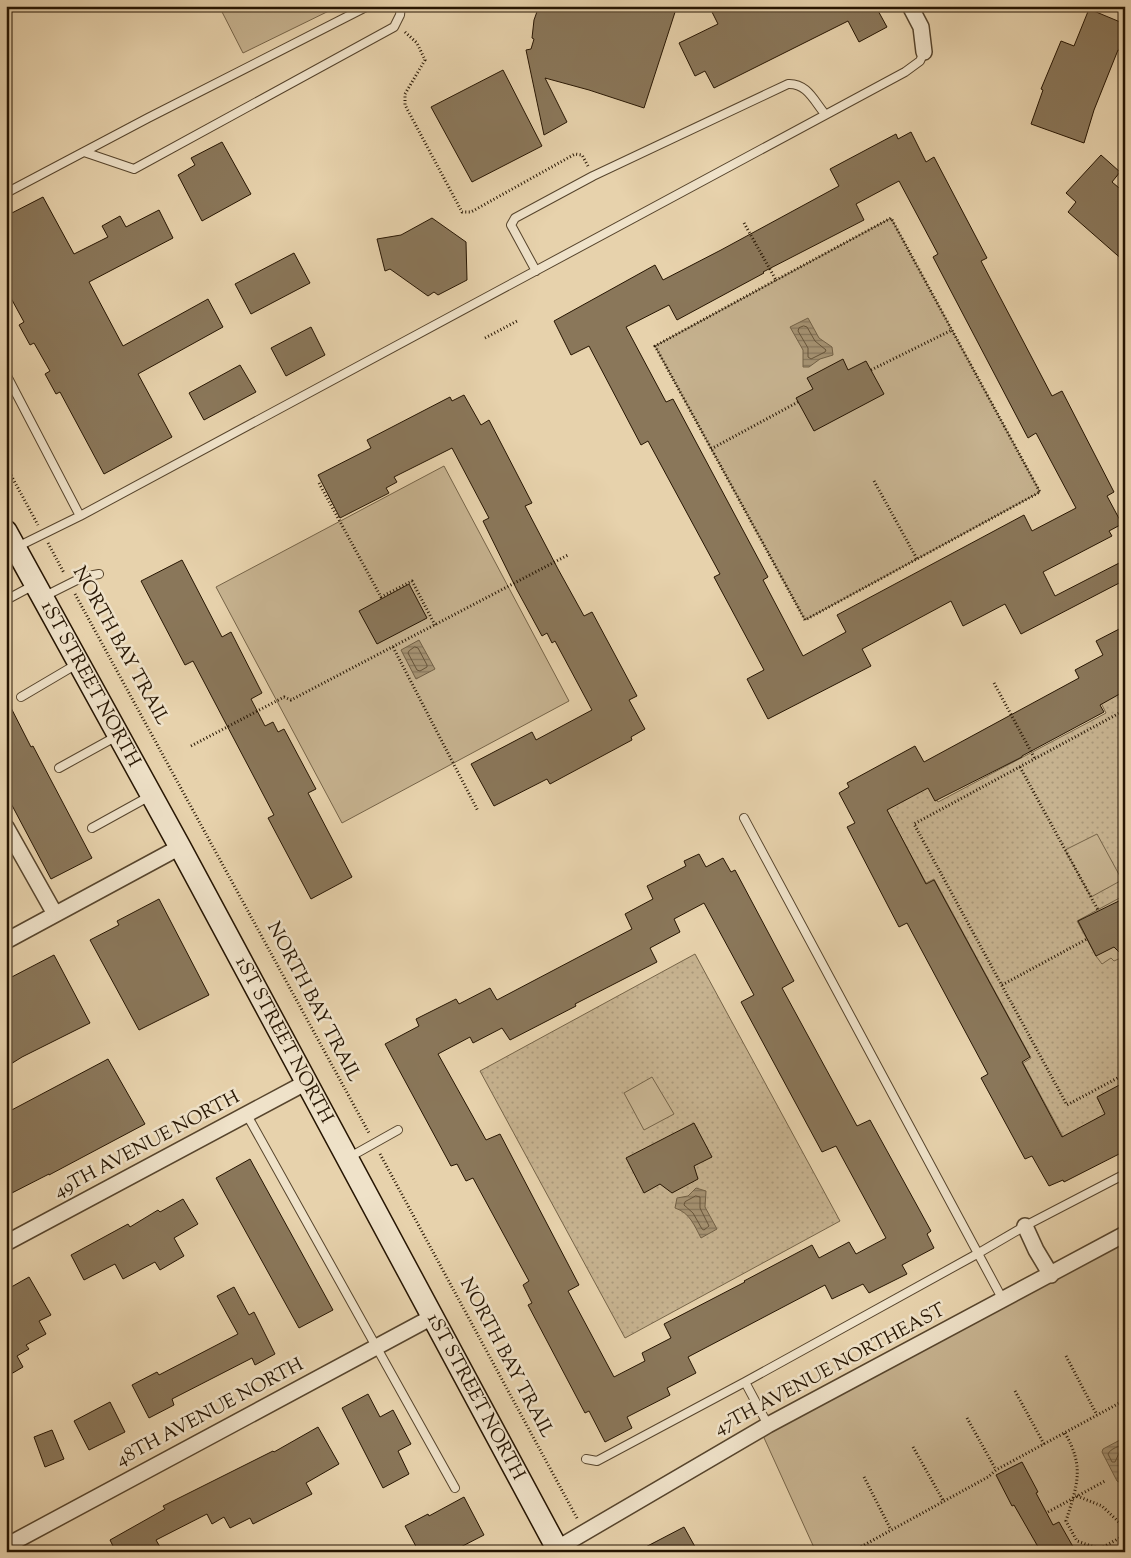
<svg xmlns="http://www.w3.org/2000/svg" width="1131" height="1558" font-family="'Sorts Mill Goudy',serif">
<defs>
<pattern id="grass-dots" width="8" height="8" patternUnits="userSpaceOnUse" patternTransform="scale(1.25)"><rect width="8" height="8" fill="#c6b28f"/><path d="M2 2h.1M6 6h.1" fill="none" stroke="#aa987a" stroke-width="1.8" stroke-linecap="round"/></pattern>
<pattern id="water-rules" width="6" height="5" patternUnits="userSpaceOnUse" patternTransform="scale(1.25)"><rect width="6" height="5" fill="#a59272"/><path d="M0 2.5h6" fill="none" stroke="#86765b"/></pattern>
</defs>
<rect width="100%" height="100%" fill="#e7d2ac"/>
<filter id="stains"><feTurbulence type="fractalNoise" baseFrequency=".004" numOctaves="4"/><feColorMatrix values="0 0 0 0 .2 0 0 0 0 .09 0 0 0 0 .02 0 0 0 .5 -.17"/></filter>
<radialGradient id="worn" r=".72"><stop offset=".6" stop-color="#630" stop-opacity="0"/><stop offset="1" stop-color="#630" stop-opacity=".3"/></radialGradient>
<!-- grass -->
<path fill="url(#grass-dots)" stroke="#766448" d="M1125 691V1083L1097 1098 1106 1114 1063 1137 1023 1063 1031 1058 934 879 926 883 886 809 929 786 938 802 1106 713 1101 703Z
M695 954 840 1221 625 1338 480 1071Z"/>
<!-- park -->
<path fill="#c6b28f" stroke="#766448" d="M219 6H339L243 53Z
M891 218 1040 492 805 620 655 346Z
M444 466 569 701 342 823 216 587Z
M1097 834 1122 880 1091 897 1065 850Z
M1125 895V973L1122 971 1123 957 1114 961 1111 958 1102 964 1096 956 1077 921Z
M652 1077 674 1114 644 1130 624 1093Z
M1125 1234V1552H816L760 1429Z"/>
<!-- water -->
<path fill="url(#water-rules)" stroke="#726045" d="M808 318 819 338 832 347 833 355 820 359 809 367H803V350L790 327Z
M419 640 435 669 416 679 401 650Z
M696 1188 706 1191 705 1207 717 1229 701 1238C694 1225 690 1213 675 1208L677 1198 688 1196Z
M1120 1440 1125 1442V1454L1121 1458 1125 1463V1478L1119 1482 1117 1481 1102 1452 1103 1449Z"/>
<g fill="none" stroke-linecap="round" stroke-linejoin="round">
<!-- shore -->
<path stroke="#66543a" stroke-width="1" d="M804 326 807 327 815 341 826 350 825 352 811 359 808 357V348L798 331 799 328Z
M415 647 418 648 427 665V667L420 671 417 670 408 653 409 651Z
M696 1196 700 1197V1208L709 1226 704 1230 702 1229 693 1213 684 1205 685 1202Z
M1125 1445C1120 1445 1110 1449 1108 1454L1112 1462H1115L1120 1451 1125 1450"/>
</g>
<!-- building -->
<path fill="#8a775a" stroke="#261502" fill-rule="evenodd" d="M539 6H677L644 108 589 90 545 78 567 122 544 135 526 50 531 49 534 39 532 38 534 20Z
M709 6H878L876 7 887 27 859 42 848 21 714 88 705 71 695 76 679 43 718 24Z
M1089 9 1125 24V52L1118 50 1094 110 1084 143 1031 124 1043 90 1041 89 1061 41 1074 46Z
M503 70 542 146 472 182 431 107Z
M911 132 926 162 934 157 987 258 981 261 1052 396 1062 391 1114 492 1107 496 1122 524 1109 531 1112 536 1043 572 1055 596 1125 560V580L1021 634 1005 604 963 626 951 601 862 649 871 666 768 719 747 679 764 670 714 577 720 574 648 441 641 445 589 346 571 355 554 321 655 265 663 280 721 250 839 186 830 169 896 134 898 139ZM899 181 938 254 933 257 1028 438 1036 433 1076 508 1032 531 1024 515 837 615 846 632 803 656 763 580 768 577 673 399 666 402 626 327 669 305 677 320 764 273 763 272 864 220 856 204Z
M222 142 251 194 202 221 178 175 195 165 191 158Z
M1101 155 1120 172 1112 182 1125 193V262L1068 212 1076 202 1066 193Z
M43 197 74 254 108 237 102 226 120 216 126 227 159 210 173 238 89 282 123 346 208 299 223 327 138 374 172 437 104 474 60 392 56 394 45 374 50 371 34 343 30 345 19 325 24 322 6 289V216Z
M432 218 466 242 467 280 438 295 434 292 428 296 390 269 385 271 377 239 401 235Z
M294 253 310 283 251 314 235 284Z
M311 327 325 355 286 376 271 348Z
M843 359 848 370 866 361 884 394 814 431 796 398 813 389 807 378Z
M240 365 256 392 204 420 189 393Z
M464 395 481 425 489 420 532 503 525 506 558 569 584 616 592 612 637 696 629 700 645 729 631 737 632 740 550 784 547 779 494 806 471 764 532 732 536 740 592 710 555 641 552 643 547 633 542 636 517 590 483 521 489 518 452 448 394 477 397 482 386 488 389 493 340 518 318 475 371 448 367 440 450 397 452 401Z
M182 560 222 637 231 632 262 693 251 699 265 726 273 722 278 732 284 729 316 789 308 793 352 877 311 899 268 818 274 815 193 661 185 665 141 581Z
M409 584 427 618 377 644 359 611Z
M1125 626V691L1100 705 1104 712 1022 756V757L935 801 928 788 887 810 926 884 934 880 1030 1057 1022 1062 1062 1137 1105 1114 1097 1097 1125 1082V1151L1064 1182 1063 1180 1049 1186 1032 1156 1025 1159 981 1078 988 1074 907 923 899 927 847 827 855 823 839 793 849 787 847 783 915 746 924 762 1079 678 1075 670 1103 655 1096 641Z
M6 698 31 747 33 746 92 858 51 879 6 794Z
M699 854 706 867 723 858 731 872 735 870 794 981 782 988 857 1126 870 1120 931 1231 927 1234 934 1248 902 1265 907 1274 869 1293 863 1284 832 1299 825 1285 688 1357 696 1373 667 1388 670 1395 627 1417 632 1428 605 1442 589 1411 585 1413 528 1305 532 1303 523 1285 529 1281 473 1178 466 1181 457 1164 451 1166 385 1044 419 1026 416 1019 456 999 459 1004 490 988 497 1000 632 929 625 914 653 899 647 886 686 866 684 861ZM704 903 754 995 741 1002 822 1152 836 1146 886 1238 856 1254 849 1242 819 1258 812 1245 744 1281 745 1282 664 1324 671 1338 642 1353 645 1361 614 1377 568 1291 579 1285 500 1134 486 1140 438 1054 470 1037 473 1043 502 1028 510 1040 576 1006 575 1004 657 962 650 948 680 932 674 919Z
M1125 898V958L1114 947 1096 956 1078 921Z
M159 899 209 995 139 1030 90 940 119 925 117 921Z
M54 955 90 1023 22 1057 6 1067V980Z
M108 1059 145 1124 49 1175V1174L6 1196V1113Z
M694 1123 712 1157 694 1166 698 1179 672 1193 660 1184 644 1193 626 1158Z
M250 1159 333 1310 299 1328 216 1178Z
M183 1199 198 1224 174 1238 184 1256 160 1270 155 1262 123 1279 115 1264 84 1280 71 1255 128 1224 130 1227 158 1210 160 1212Z
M29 1277 51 1315 39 1321 46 1334 26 1345 29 1349 17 1356 23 1367 11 1374 6 1366V1290Z
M234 1287 249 1315 254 1312 275 1354 255 1365 252 1358 172 1399 174 1405 149 1418 132 1385 157 1372 159 1375 238 1334 217 1296Z
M368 1394 380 1417 393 1410 411 1444 398 1451 409 1474 383 1488 342 1408Z
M110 1402 125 1432 89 1450 74 1421Z
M318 1427 339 1464 306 1483 312 1494 253 1524 250 1518 230 1528 224 1517 212 1524 207 1514 156 1540 163 1552H116L110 1540 165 1509 163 1506 273 1451 274 1452Z
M52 1430 64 1459 45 1467 34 1437Z
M1022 1462 1038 1492 1036 1493 1053 1525 1059 1522 1076 1552H1041L1014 1505 1012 1506 996 1475Z
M464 1497 484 1535 451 1552H419L405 1526 428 1514 429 1516Z
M684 1527 698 1552H636Z"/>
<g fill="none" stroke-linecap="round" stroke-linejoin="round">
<!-- lane casing -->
<g stroke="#56442c" stroke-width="10">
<path id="lane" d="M84 152 134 169 394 27 400 15 401 6
M6 193 148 118 368 6
M536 271 511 225 515 218 593 176 788 84C807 83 814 101 825 114
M6 374 80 516
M17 547 80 516 905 72 920 61 924 52
M43 597 83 577 99 574
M6 600 34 585
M21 697 77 664
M59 768 117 736
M744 818 1003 1300
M92 828 150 796
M247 1115 455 1488
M348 1158 398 1130
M745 1382 768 1425
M586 1459 597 1461 745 1382 977 1254 1025 1226 1125 1174"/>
</g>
<!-- street casing -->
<g stroke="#56442c" stroke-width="18">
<path id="street" d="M910 6 921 27 924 52
M6 827 55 914
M6 941 180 847
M1025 1226 1036 1250 1051 1275
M6 1243 307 1082
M6 1546 434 1316
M551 1552 768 1425 1125 1234"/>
</g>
<!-- secondary casing -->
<g stroke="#261502" stroke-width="24">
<g id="secondary">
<path id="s1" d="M6 531 180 847 559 1552"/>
</g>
</g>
<!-- path -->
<path stroke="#261502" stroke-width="3" stroke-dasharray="1 2.5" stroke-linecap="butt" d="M405 32 417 43 425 60 405 94V105L462 212H471L575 154 582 155 588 166
M744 223 776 280 655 346 805 620 1040 492 891 218 776 280
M485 338 519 320
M871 370 952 330
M711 449 798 402
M6 466 38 525
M874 481 917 559
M319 483 381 597 412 581 435 625
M48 543 64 573
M75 594 369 1133
M393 647 478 811
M994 683 1035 759
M1125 710 914 824 1067 1105 1125 1074
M191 746 284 697 291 700 568 555
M1020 767 1098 910
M1002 985 1087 939
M380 1154 578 1520
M1120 1328 1125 1337
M1066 1356 1097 1415
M1015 1391 1044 1444
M967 1418 996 1470
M1065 1433C1085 1468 1077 1485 1066 1521L1077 1541 1100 1549
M913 1447 944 1502
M864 1477 891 1530
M1077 1496 1102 1506 1125 1528
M1048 1512 1105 1481
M855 1550 988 1477 996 1470 1125 1400
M1094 1552 1125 1535"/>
<!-- lane -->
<use href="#lane" stroke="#efe2c9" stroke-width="8"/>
<!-- street -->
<use href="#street" stroke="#efe2c9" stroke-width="15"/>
<!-- secondary -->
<use href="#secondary" stroke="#efe2c9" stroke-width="21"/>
</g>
<g text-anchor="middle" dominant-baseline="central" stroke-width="5" stroke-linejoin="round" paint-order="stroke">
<!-- street labels -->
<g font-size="19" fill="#261502" stroke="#efe2c9">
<text transform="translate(120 646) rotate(61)">NORTH BAY TRAIL</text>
<text stroke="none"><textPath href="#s1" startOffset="175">1ST STREET NORTH</textPath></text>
<text transform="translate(313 1002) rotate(62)">NORTH BAY TRAIL</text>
<text stroke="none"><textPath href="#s1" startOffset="580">1ST STREET NORTH</textPath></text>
<text transform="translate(147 1145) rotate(-28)">49TH AVENUE NORTH</text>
<text transform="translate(506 1358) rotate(62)">NORTH BAY TRAIL</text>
<text transform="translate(830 1370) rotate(-28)">47TH AVENUE NORTHEAST</text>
<text stroke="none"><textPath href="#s1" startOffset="985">1ST STREET NORTH</textPath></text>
<text transform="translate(210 1413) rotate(-28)">48TH AVENUE NORTH</text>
</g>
</g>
<!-- margin -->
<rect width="1131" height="1558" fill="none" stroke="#e7d2ac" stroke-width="25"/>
<rect x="8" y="8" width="1116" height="1543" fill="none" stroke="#261502" stroke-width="2.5"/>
<rect x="12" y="12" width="1106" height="1533" fill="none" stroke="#261502"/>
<rect width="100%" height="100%" filter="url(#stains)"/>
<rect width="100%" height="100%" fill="url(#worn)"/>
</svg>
